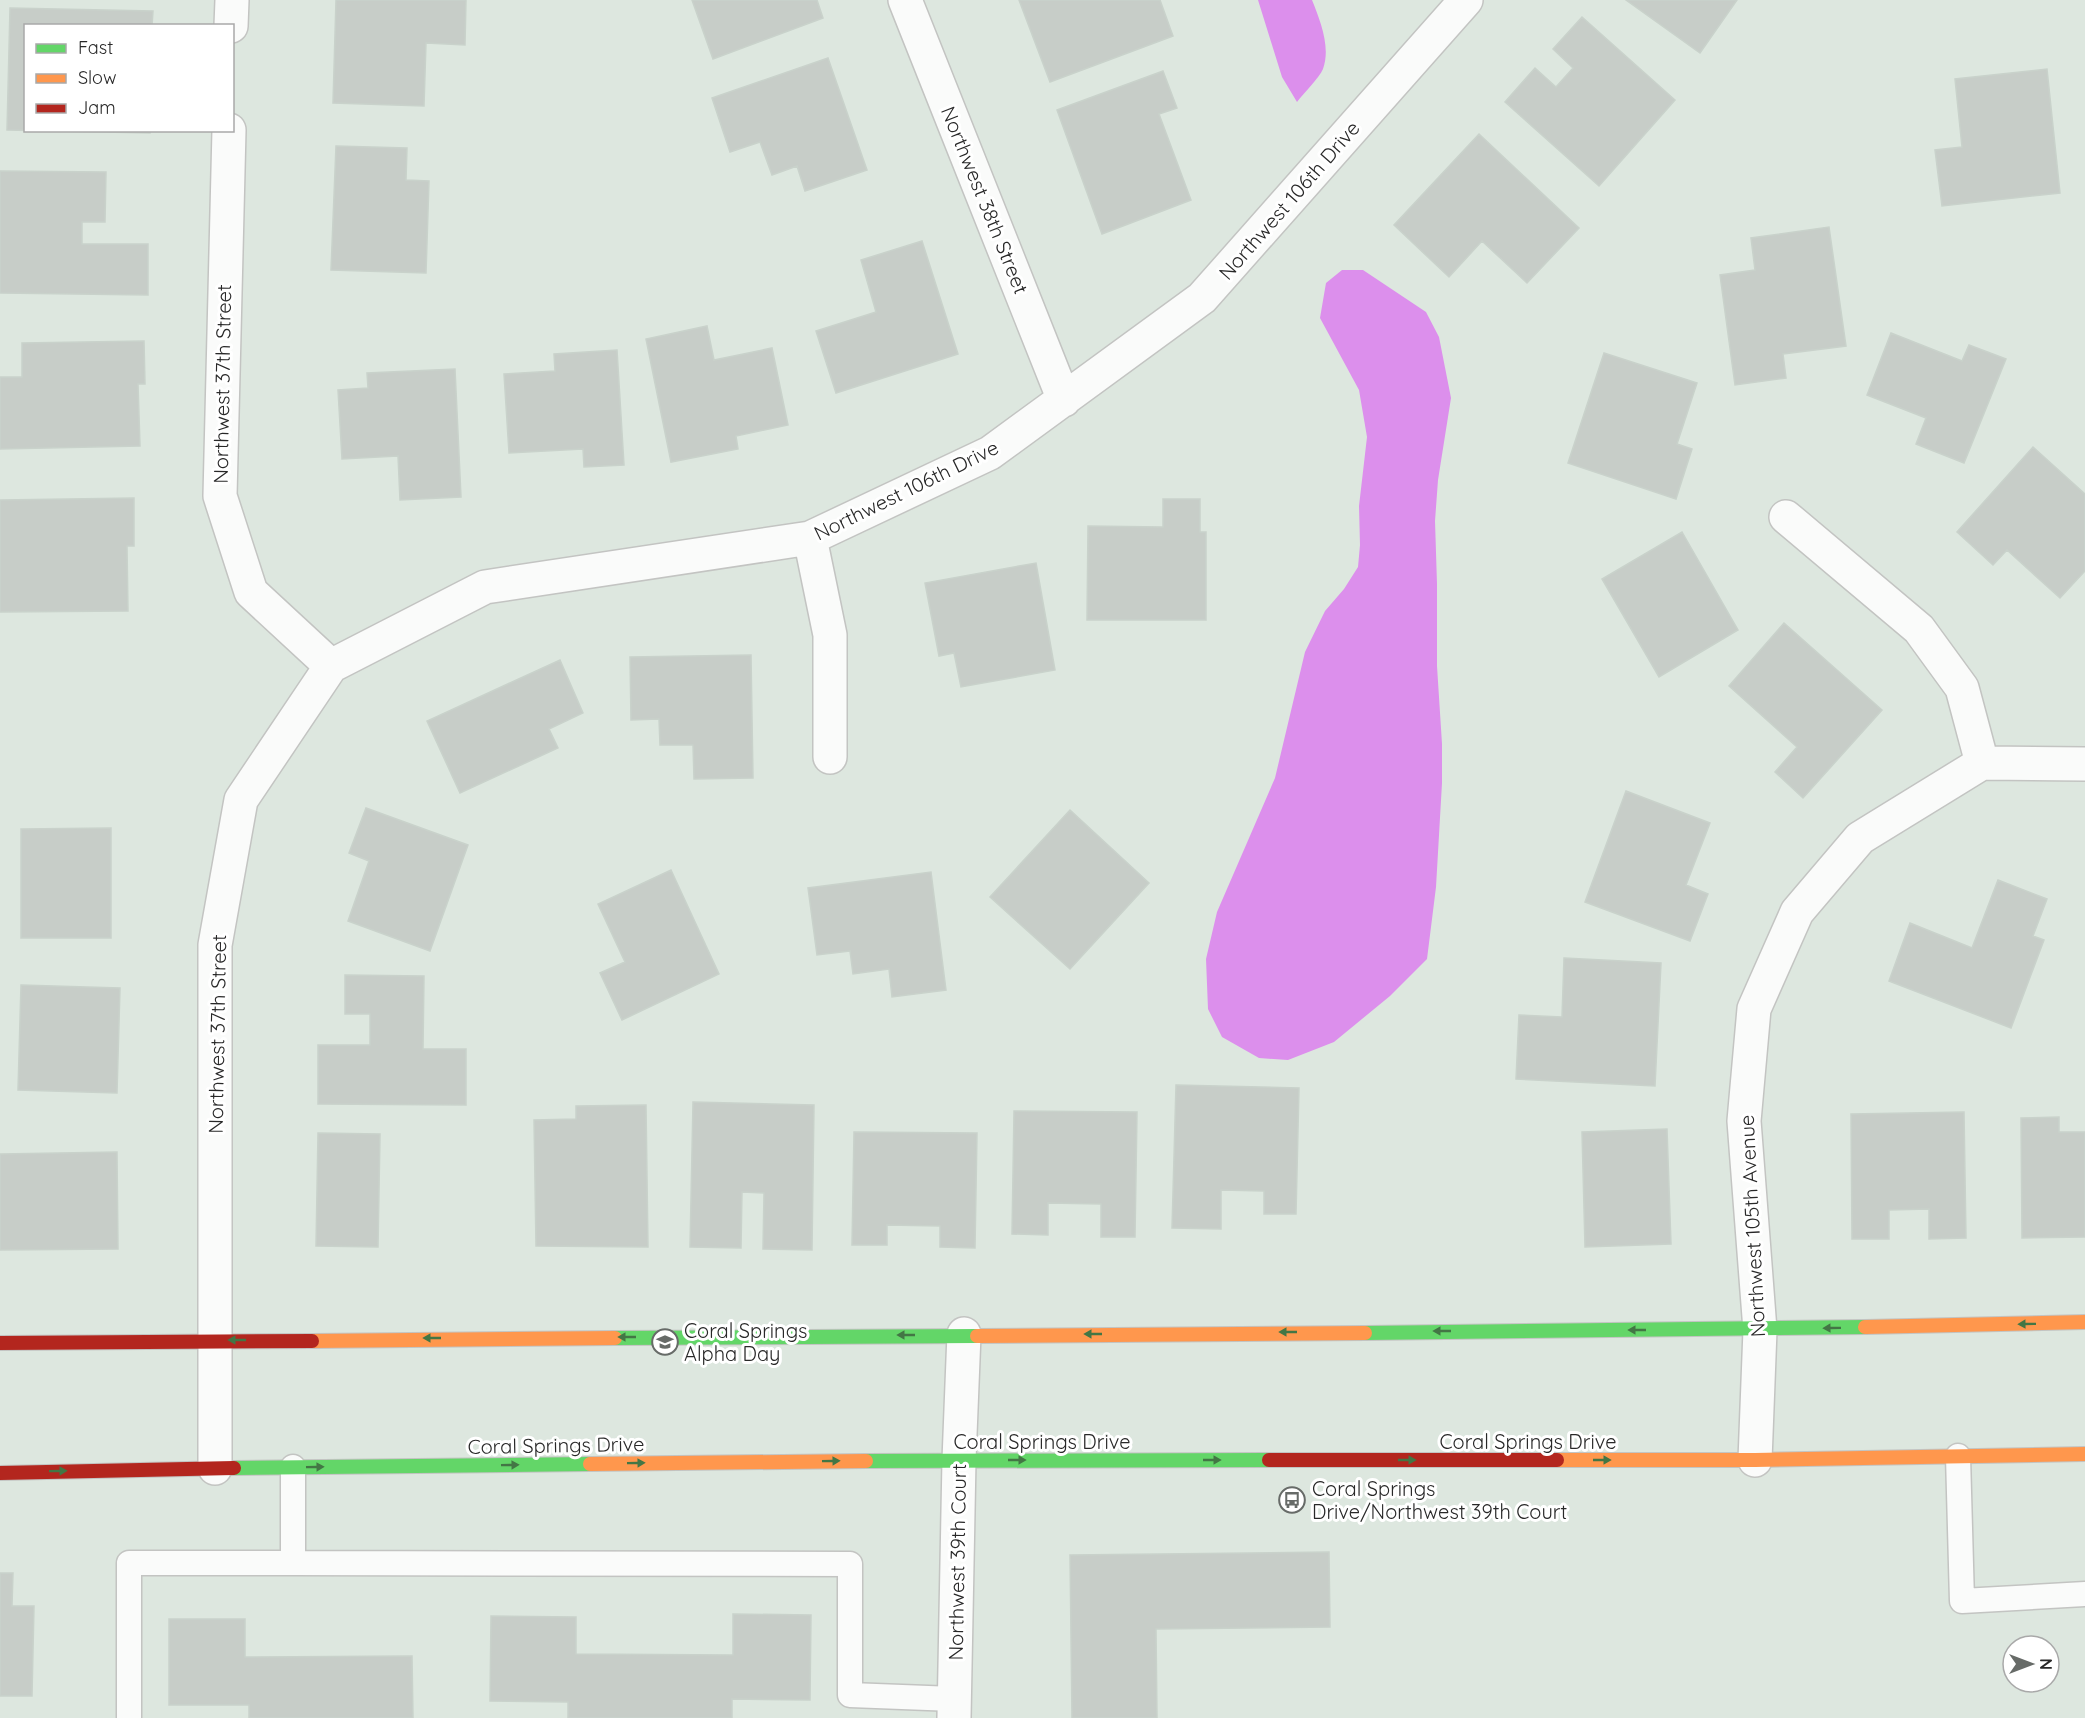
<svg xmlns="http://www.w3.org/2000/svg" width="2085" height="1718" font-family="Quicksand,sans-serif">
<rect width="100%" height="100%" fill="#dde7df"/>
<!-- water -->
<path fill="#dc8fec" d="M1258 0H1312C1320 20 1331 47 1323 69 1319 78 1304 93 1297 102L1282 77Z
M1342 270H1363L1426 312 1439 337 1451 398 1438 480 1435 521 1437 584V666L1442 744V783L1436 887 1427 959 1390 996 1334 1042 1288 1060 1259 1058 1222 1037 1208 1009 1206 959 1217 912 1275 778 1305 652 1325 611 1344 589 1358 567 1360 545 1359 506 1367 437 1359 390 1320 318 1326 283Z"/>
<!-- building -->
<path fill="#c7cdc8" stroke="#c9d2cb" stroke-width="1.5" d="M336 0H466L465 45 426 43 424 106 333 103Z
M692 0H817L823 18 713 59Z
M1019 0H1160L1173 36 1050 82Z
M1626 0H1737L1700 53Z
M10 8 153 11 152 26H26V130H150V133L7 130Z
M1582 17 1675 100 1599 186 1505 102 1535 68 1556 87 1573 68 1553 49Z
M828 58 867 170 805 191 797 166 772 175 760 142 730 152 712 98Z
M2047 69 2060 193 1942 206 1935 150 1962 147 1955 79Z
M1163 71 1177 108 1159 114 1191 200 1102 234 1057 110Z
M1479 134 1579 228 1527 283 1482 241 1449 277 1394 225Z
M336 146 407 148 406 180 429 181 426 273 331 270Z
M0 171 106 172 105 222H82V244H148V295L0 293Z
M1829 227 1846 346 1783 354 1786 378 1735 385 1720 275 1755 270 1751 238Z
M922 241 958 354 836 393 816 331 876 312 861 260Z
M707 326 714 360 772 348 788 425 736 436 738 449 671 462 646 339Z
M1891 333 1962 361 1969 345 2006 359 1964 463 1916 444 1926 418 1867 395Z
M144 341 145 384H138L140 446 0 449V377H22V343Z
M617 350 624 465 584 467 583 449 509 453 504 374 555 371 554 354Z
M1604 353 1697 383 1677 444 1692 449 1676 499 1568 463Z
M455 369 461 497 400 500 398 456 342 459 338 390 368 388 367 373Z
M2033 447 2085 494V571L2060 598 2007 550 1993 565 1957 532Z
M134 498V546H127L128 611 0 612V500Z
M1163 499H1200V532H1206V620H1087L1088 526 1163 527Z
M1682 532 1738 630 1659 677 1602 579Z
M1036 563 1055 670 961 687 954 653 939 656 925 583Z
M1784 623 1882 710 1803 798 1775 772 1797 747 1729 686Z
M751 655 753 778 694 779 693 745H660L659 719 631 720 630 657Z
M560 660 583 713 549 729 558 748 460 793 427 721Z
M1626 791 1710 823 1686 885 1708 894 1690 941 1585 902Z
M366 808 468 845 430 951 348 921 369 861 349 853Z
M1070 810 1149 883 1070 969 990 897Z
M111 828V938H21V829Z
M671 870 719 974 622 1020 600 973 625 962 598 904Z
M931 872 946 990 892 997 889 969 853 974 850 951 817 955 808 888Z
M1998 880 2047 899 2033 936 2044 940 2011 1028 1889 981 1910 923 1972 948Z
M1564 958 1661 963 1655 1086 1516 1079 1519 1015 1562 1017Z
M345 975 424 976 423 1049H466V1105L318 1104V1045H370V1014H345Z
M21 985 120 988 117 1093 18 1090Z
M1176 1085 1299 1088 1296 1214H1264V1191L1221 1190V1229L1172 1228Z
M693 1102 814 1105 812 1250 763 1249 764 1193 742 1192 741 1248 690 1247Z
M646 1105 648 1247 536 1246 534 1120 576 1119V1106Z
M1014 1111 1137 1112 1135 1237H1101V1204L1048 1203V1235L1012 1234Z
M1964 1112 1966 1238 1929 1239V1209L1889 1210V1239H1852L1851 1114Z
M2059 1117V1132H2085V1237L2022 1238 2021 1118Z
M1667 1129 1671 1244 1585 1247 1582 1132Z
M854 1132 977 1133 975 1248 940 1247V1226L887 1225V1245H852Z
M318 1133 380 1134 378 1247 316 1246Z
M117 1152 118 1249 0 1250V1154Z
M1329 1552 1330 1627 1156 1629 1157 1718H1072L1070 1555Z
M0 1573H13L12 1606H34L32 1696H0Z
M733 1614 811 1615 810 1700 732 1699V1718H568V1702L490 1701 491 1616 576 1617V1654L733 1655Z
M169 1619H245V1657L412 1656 413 1718H249V1705H169Z"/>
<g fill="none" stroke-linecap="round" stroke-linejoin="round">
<!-- lane casing -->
<g stroke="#c3c4c2" stroke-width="27">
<path id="lane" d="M1958 1456 1962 1601 2085 1594
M293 1563 850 1564V1695L954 1699
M129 1718V1563H293V1467"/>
</g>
<!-- street casing -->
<g stroke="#c3c4c2" stroke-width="36">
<path id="street" d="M905 0 1064 400
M231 26 232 0
M229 130 220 496 251 592 331 666
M1786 517 1919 629 1962 688 1982 763
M810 538 830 635V757
M1755 1460 1760 1330 1744 1121 1754 1009 1797 912 1860 838 1982 763 2085 764
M215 1468V945L241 800 331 666 485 587 810 538 990 453 1202 298 1466 0
M954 1718 959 1460 964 1334"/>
</g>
<!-- fast casing -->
<g stroke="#c3c4c2" stroke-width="16">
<path id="fast" d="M1365 1333 1865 1327
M615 1338 977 1336
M866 1461 1269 1460
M234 1468 590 1464"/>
</g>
<!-- slow casing -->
<g stroke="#c3c4c2" stroke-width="16">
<path id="slow" d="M1865 1327 2085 1322
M977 1336 1365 1333
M312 1341 615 1338
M1557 1460H1755L2085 1454
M590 1464 866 1461"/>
</g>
<!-- jam casing -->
<g stroke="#c3c4c2" stroke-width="16">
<path id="jam" d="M0 1343 312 1341
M1269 1460H1557
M0 1473 234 1468"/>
</g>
<!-- lane -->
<use href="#lane" stroke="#fafbfa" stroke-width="24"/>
<!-- street -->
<use href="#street" stroke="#fafbfa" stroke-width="33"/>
<!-- fast -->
<use href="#fast" stroke="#63d668" stroke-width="14"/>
<!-- slow -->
<use href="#slow" stroke="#ff974d" stroke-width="14"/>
<!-- jam -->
<use href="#jam" stroke="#b3261e" stroke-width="14"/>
</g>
<!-- one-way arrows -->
<defs><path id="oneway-solid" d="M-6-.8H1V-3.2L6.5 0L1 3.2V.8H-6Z" transform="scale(1.5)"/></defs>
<g fill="#437645">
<use href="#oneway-solid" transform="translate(2027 1324) rotate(179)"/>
<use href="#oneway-solid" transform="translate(1832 1328) rotate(179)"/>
<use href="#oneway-solid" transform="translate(1637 1330) rotate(180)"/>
<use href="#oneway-solid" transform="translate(1442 1331) rotate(180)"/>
<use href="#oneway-solid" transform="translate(1288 1332) rotate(180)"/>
<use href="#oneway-solid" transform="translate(1093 1334) rotate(180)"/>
<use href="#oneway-solid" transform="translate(906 1335) rotate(180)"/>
<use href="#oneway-solid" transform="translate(627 1337) rotate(180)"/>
<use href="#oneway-solid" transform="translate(432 1338) rotate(180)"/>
<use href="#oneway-solid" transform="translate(237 1340) rotate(180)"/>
<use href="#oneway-solid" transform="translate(1017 1460)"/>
<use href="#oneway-solid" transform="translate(1212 1460)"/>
<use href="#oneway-solid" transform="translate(1407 1460)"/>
<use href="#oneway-solid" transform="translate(1602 1460)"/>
<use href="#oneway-solid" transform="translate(831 1461) rotate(-1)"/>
<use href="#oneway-solid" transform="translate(636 1463) rotate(-1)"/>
<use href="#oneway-solid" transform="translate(510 1465) rotate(-1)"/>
<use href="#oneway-solid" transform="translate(315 1467) rotate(-1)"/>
<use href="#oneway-solid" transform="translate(58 1471) rotate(-1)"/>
</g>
<!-- icons -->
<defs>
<g id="school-ring" transform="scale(1.35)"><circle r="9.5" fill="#fff" stroke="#676b68" stroke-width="1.5"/><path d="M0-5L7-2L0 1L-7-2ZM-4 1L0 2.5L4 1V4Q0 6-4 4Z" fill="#676b68"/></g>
<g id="bus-ring" transform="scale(1.35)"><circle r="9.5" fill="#fff" stroke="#676b68" stroke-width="1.5"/><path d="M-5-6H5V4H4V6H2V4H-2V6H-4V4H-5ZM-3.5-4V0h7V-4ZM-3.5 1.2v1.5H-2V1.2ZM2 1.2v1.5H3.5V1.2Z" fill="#676b68"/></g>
</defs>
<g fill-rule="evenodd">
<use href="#school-ring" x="665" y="1342"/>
<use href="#bus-ring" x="1292" y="1500"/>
</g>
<g text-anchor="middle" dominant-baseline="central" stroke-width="6" stroke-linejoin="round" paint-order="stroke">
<!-- street labels -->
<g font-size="20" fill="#282828" stroke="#fff">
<text transform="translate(985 200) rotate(68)">Northwest 38th Street</text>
<text transform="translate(1289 200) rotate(-49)">Northwest 106th Drive</text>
<text transform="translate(222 384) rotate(-89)">Northwest 37th Street</text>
<text transform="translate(906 490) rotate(-26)">Northwest 106th Drive</text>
<text transform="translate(217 1034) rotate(-89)">Northwest 37th Street</text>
<text transform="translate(1752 1226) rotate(-93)">Northwest 105th Avenue</text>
<text x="1042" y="1441">Coral Springs Drive</text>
<text x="1528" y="1441">Coral Springs Drive</text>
<text transform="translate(556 1445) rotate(-1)">Coral Springs Drive</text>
<text transform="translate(957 1562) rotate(-89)">Northwest 39th Court</text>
</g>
<!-- poi labels -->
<g font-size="20" fill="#282828" stroke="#fff" text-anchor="start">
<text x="684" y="1330">Coral Springs<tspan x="684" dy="23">Alpha Day</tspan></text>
<text x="1312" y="1488">Coral Springs<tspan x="1312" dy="23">Drive/Northwest 39th Court</tspan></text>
</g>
</g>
<!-- legend -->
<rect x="24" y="24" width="210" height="108" fill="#ffffff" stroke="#a9a9a9" stroke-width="1.5"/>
<rect x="36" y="44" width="30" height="9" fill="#63d668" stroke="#a9a9a9" stroke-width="1.5"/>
<text x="78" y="54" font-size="18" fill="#282828">Fast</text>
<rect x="36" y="74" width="30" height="9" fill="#ff974d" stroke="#a9a9a9" stroke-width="1.5"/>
<text x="78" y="84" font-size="18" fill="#282828">Slow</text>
<rect x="36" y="104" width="30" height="9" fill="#b3261e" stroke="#a9a9a9" stroke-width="1.5"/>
<text x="78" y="114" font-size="18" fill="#282828">Jam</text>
<!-- north arrow -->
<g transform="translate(2031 1664) rotate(90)"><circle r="28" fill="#ffffff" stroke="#a9a9a9" stroke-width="1.5"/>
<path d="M0-4.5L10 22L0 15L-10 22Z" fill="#676b68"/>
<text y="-9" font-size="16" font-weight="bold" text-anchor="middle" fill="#282828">N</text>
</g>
</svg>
